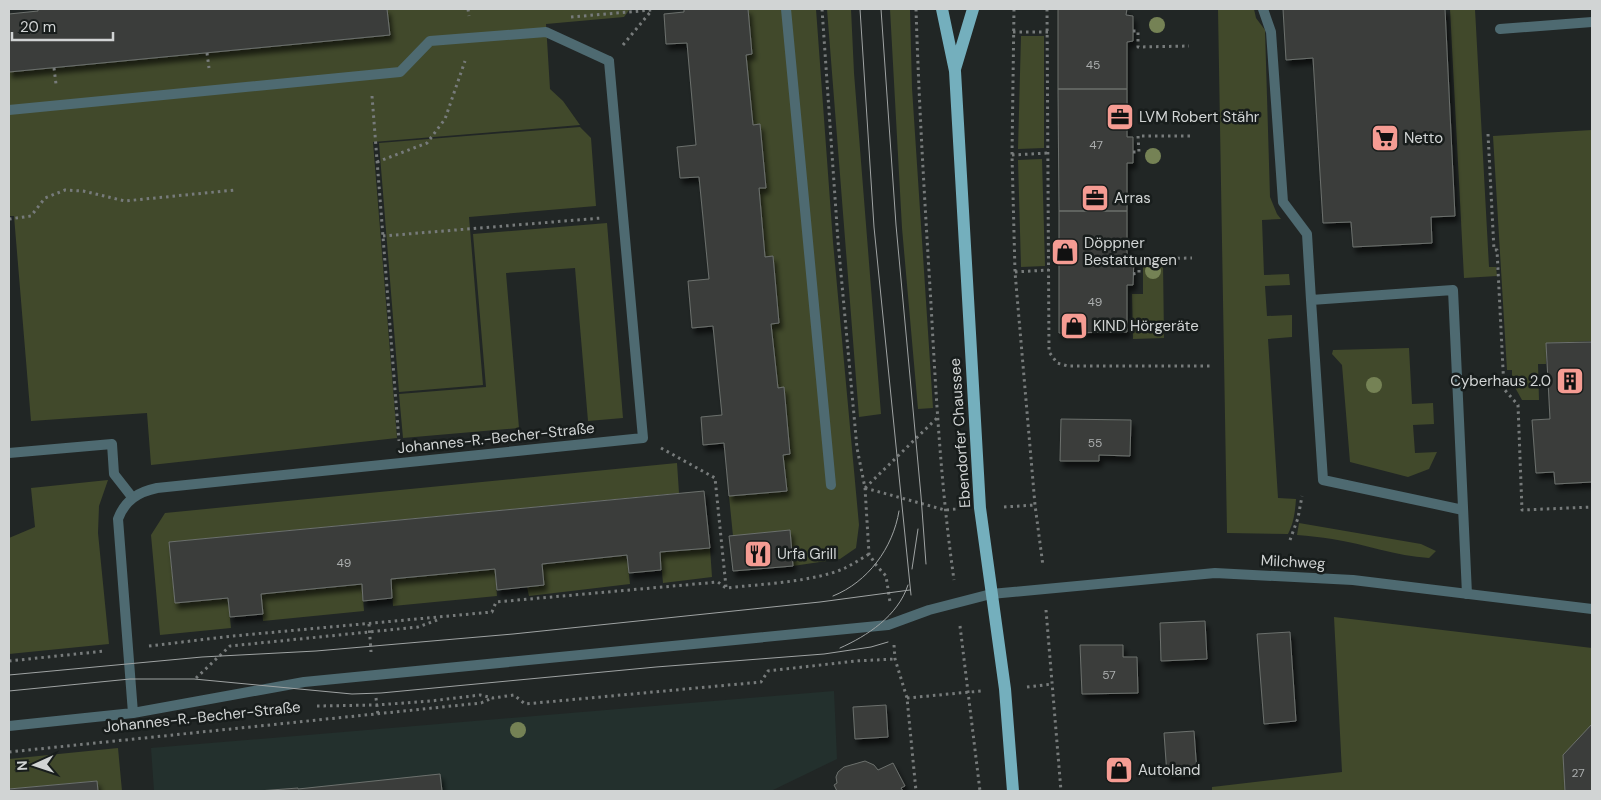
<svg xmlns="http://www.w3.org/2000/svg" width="1601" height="800" font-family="'DM Sans',sans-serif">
<defs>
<filter id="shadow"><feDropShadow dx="3" dy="5.5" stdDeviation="2.5" flood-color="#0009"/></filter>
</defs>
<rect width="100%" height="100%" fill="#212625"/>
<!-- built -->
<path fill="#23302d" d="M834 691 837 759 771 791H154L151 748Z"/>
<!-- green -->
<path fill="#41492b" d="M387 9H630L624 17 546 24 550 89 563 101 580 125 373 142 397 438 151 465 147 413 31 421 14 216H9V72L389 35Z
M748 9H816L833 242 859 525 856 548 840 559 793 566 789 530 733 536 729 496 787 491 783 455 789 454 784 388H778L771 324 779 323 773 257H765L759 188 766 187 760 125H753L746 55 752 54Z
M827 9H851L854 73 881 414 859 417Z
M890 9H910L912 88 933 408 918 409 902 228Z
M1218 9H1254L1256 18 1265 30 1270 197 1277 214 1281 219 1262 220 1264 275 1289 274 1290 285 1265 286 1267 316 1292 315V337L1268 339 1278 498 1296 499C1295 512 1294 522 1288 534L1227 533Z
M1450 9H1475L1489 267H1496L1497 276 1464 278Z
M1021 36H1044V148L1018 149Z
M580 127 591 138 596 206 469 217 483 385 399 392 379 143Z
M1592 130V341L1546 343V364H1538L1539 400H1522L1512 382V370H1507L1493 136Z
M1042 159 1045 266 1021 267 1018 160Z
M607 223 623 418 588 421 575 268 506 273 519 428 403 438 399 394 486 387 473 234Z
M1143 263H1163L1164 338 1133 339 1132 294H1143Z
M1409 348 1412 404 1433 403 1434 424 1413 425 1415 453 1437 452 1429 469 1408 477 1350 462 1342 365 1332 354 1333 350Z
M677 463 679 493 169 542 175 603 228 598 231 628 160 635 151 535 165 513Z
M108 480 99 506 98 533 109 644 9 654V538L35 527 31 488Z
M1299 523 1421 544 1436 551 1429 558C1396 556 1365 544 1332 539 1321 537 1309 536 1297 535Z
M710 548 712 577 663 583 660 552Z
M627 555 630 584 529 596 527 587 544 585 542 564Z
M495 569 497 596 393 606 391 579Z
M362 584 364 611 263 621 261 594Z
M1334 617 1592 648V791H1212V787L1342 772Z
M118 748 122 791H98L96 781 9 789V759Z"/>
<!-- building -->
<path fill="#3a3e3b" stroke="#6c706d" filter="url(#shadow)" d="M38 9H387L390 35 9 72V14L38 11Z
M684 9H748L752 54 746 55 753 125 760 124 766 188H759L765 257 773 256 779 323 771 324 778 388 784 387 790 454 783 455 787 491 729 496 724 443 703 445 701 417 722 415 713 326 692 328 688 281 709 279 699 177 680 178 677 147 696 145 687 43 666 44 664 14 684 12Z
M1058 9H1127L1126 15 1133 16V41L1127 42V89H1058Z
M1283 9H1445L1455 216 1431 217 1432 243 1353 247 1351 222 1323 223 1313 58 1286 60Z
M1058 89H1127V137H1133V163H1127V211H1059Z
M1059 211H1127V258H1134L1133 285H1127V332L1059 333Z
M1592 342V482L1555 484 1554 472 1536 473 1532 420 1550 419 1546 343Z
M1061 419 1131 420 1130 456 1099 455V461H1060Z
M704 491 710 548 660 552 661 570 629 573 627 555 542 564 544 585 497 590 495 569 391 579 392 598 363 601 362 584 261 594 263 614 230 617 228 598 175 603 169 542Z
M790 530 793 566 733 571 729 536Z
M1205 621 1207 659 1161 661 1160 623Z
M1290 632 1296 721 1264 724 1257 634Z
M1080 645H1123V657H1137L1138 693 1082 694Z
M886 705 888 737 855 739 853 707Z
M1592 724V791H1556H1565L1563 755Z
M1194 731 1197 773 1167 775 1164 733Z
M865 761 874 765 878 770 893 763 905 786 901 788 903 791H837L834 785 837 783 836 777 838 772 844 767Z
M440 774 442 791H258L298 788V789Z
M97 781 98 791H9V789Z"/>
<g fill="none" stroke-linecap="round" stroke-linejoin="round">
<!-- path -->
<path stroke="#777b7b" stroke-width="3" stroke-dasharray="2.5 4" stroke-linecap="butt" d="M468 9 469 16
M822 9 838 241 857 448 865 488 869 554 876 565 886 576 890 602
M916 9C919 107 925 206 931 304 936 396 941 488 954 580
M1014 9 1012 155 1015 272 1035 505 1043 566
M1047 9 1049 352 1057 363 1068 366H1212
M571 17 652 10
M1133 31H1138V47L1189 46
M1013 32H1048
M623 45 652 10
M207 53 209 68
M54 68 56 84
M372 96 399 441
M1488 134 1494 250H1497L1504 389 1518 405 1522 510 1592 507
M1133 152H1139L1138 136H1190
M1012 155 1048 153
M377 162 427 143 445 119 465 61
M9 219 31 216 45 198 65 190 83 191 125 201 235 190
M383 236 601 218
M1015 272 1049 270
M1133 274 1139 273V259L1192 258
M661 448 715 478 726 587
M865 488 945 510 957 509
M865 488 938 417
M1004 507 1035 505
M1290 540 1298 518 1302 496
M1046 610 1061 791
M369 624 371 652
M960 626 980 791
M894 645 895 659 907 698 916 791
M149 646 233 636 492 612 496 602 718 582 726 588C761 584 814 582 845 568 853 564 861 559 869 554
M9 661 105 651
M196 678 230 646 418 627 440 619
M1027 687 1052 684
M376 698 378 715
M907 698 981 691
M317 706 376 705 431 701 480 695 493 698 514 695 525 704 761 682 768 671 855 661 895 659
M9 752 481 703 492 698"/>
<!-- service -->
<path stroke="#4e6a71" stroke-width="10" d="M786 9 831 485
M1263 9 1271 32 1283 202 1307 234 1311 300
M1500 29 1592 22
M9 110 400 72 430 41 546 32 609 61
M9 453 112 444 114 474 132 497
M1463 510 1323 480 1311 300 1453 290 1467 594"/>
<!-- minor -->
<path stroke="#4e6a71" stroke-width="10" d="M133 713 118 519C125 500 138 492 157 488L643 438 609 61
M9 726 133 713 304 682 888 625 929 610 991 594 1215 573 1353 580 1592 609"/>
<!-- primary -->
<path stroke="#74afbd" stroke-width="12" d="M942 9 955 71 980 508 1005 689 1013 791
M955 69 973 9"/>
<!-- tram -->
<path stroke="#9fa3a3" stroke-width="1" d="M860 9 874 227 911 595
M881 9 896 225 921 496 926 564
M912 569 918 529
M833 596C868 582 893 548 899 511
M840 648C867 636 898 616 908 585
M9 675 202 657 316 651 513 634 820 602 910 590
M9 691 130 679H194L352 694 381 693 656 667 824 654 871 647 888 642"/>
</g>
<!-- trees -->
<g fill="#758255">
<circle cx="1157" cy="25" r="8"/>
<circle cx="1153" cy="156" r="8"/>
<circle cx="1153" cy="271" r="8"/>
<circle cx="1374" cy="385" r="8"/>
<circle cx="518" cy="730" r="8"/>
</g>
<!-- icons -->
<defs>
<g id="office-square" transform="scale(1.4375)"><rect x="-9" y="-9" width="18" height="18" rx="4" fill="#f59c93" stroke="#181d1c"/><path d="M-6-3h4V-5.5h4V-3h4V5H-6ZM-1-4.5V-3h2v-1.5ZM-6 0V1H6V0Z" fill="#111"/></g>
<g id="supermarket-square" transform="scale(1.4375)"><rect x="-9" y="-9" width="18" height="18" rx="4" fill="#f59c93" stroke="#181d1c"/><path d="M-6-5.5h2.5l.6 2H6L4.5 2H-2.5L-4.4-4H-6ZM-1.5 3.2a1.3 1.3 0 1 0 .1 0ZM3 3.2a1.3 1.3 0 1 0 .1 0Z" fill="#111"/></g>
<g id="shop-square" transform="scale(1.4375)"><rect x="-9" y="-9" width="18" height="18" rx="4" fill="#f59c93" stroke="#181d1c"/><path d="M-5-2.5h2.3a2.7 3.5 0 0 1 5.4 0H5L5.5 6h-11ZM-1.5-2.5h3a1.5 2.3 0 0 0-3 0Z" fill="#111"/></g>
<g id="building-square" transform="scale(1.4375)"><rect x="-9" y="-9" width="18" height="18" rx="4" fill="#f59c93" stroke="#181d1c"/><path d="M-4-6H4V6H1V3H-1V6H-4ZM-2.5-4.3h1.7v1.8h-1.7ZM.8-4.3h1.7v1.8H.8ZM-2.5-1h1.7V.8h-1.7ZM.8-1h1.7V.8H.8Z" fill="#111"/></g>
<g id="restaurant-square" transform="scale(1.4375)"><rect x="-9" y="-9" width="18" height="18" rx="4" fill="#f59c93" stroke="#181d1c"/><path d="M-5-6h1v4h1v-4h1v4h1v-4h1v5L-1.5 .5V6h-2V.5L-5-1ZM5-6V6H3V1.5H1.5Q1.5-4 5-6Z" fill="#111"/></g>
</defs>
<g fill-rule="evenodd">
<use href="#office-square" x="1120" y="117"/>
<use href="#supermarket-square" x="1385" y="138"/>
<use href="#office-square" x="1095" y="198"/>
<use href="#shop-square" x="1065" y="252"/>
<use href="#shop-square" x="1074" y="326"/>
<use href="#building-square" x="1570" y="381"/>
<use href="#restaurant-square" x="758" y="554"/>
<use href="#shop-square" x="1119" y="770"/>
</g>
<g text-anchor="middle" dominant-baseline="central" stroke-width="5" stroke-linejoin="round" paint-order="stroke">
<!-- number labels -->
<g font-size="12" fill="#abaeae">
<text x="1093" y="65">45</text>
<text x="1096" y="145">47</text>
<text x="1095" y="302">49</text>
<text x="1095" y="443">55</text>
<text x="344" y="563">49</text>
<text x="1109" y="675">57</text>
<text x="1578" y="773">27</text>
</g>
<!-- poi labels -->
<g font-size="15" fill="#d1d4d4" stroke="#181d1c" text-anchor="start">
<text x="1139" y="117">LVM Robert Stähr</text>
<text x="1404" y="138">Netto</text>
<text x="1114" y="198">Arras</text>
<text x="1084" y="243">Döppner<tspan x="1084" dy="17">Bestattungen</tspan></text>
<text x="1093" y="326">KIND Hörgeräte</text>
<text x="1551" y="381" text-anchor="end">Cyberhaus 2.0</text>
<text x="777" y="554">Urfa Grill</text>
<text x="1138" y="770">Autoland</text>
</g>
<!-- street labels -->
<g font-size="15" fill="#d1d4d4" stroke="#181d1c">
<text transform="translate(960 433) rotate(-94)">Ebendorfer Chaussee</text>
<text transform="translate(496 438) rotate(-6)">Johannes-R.-Becher-Straße</text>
<text transform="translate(1293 562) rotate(3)">Milchweg</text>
<text transform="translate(202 717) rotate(-6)">Johannes-R.-Becher-Straße</text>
</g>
</g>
<!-- border -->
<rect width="1601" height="800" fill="none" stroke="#d1d4d4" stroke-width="20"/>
<!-- north arrow -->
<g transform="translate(35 765) rotate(267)" stroke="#181d1c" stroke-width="4" paint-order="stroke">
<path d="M0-4L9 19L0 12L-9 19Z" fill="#d1d4d4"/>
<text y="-8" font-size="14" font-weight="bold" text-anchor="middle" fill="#d1d4d4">N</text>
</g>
<!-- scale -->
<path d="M12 32v8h101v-8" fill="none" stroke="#d1d4d4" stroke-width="2.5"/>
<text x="20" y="32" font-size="15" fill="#d1d4d4" stroke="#181d1c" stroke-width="4" paint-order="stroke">20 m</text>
</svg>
